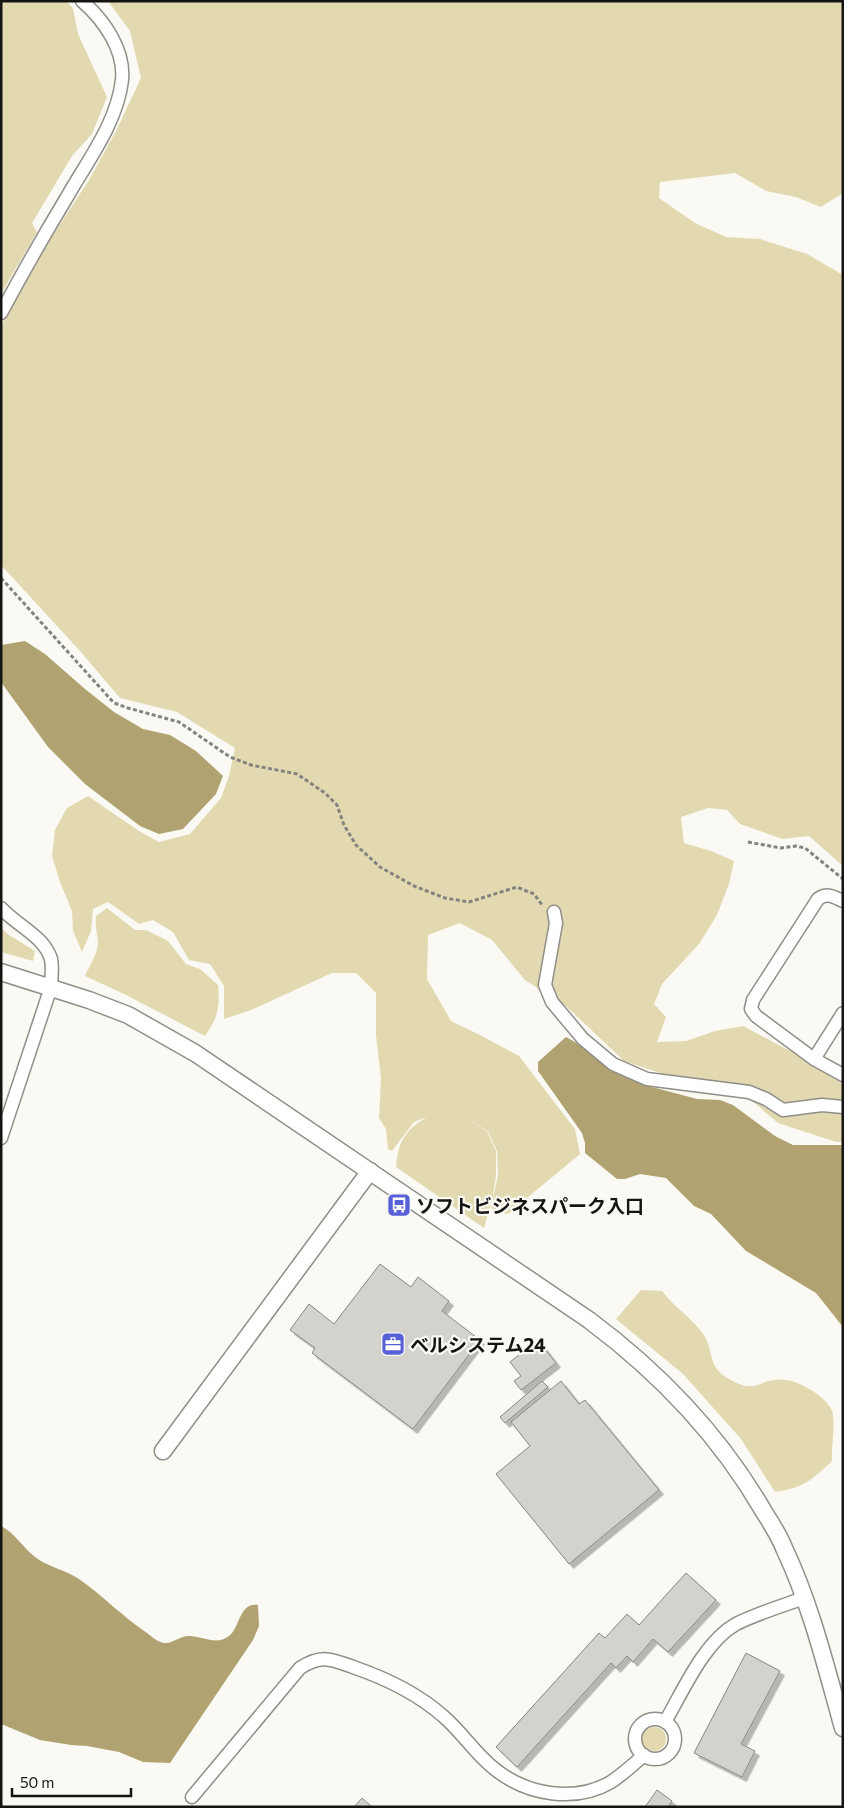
<svg xmlns="http://www.w3.org/2000/svg" width="844" height="1808" font-family="Commissioner,'Noto Sans JP',sans-serif">
<defs>
<filter id="shadow"><feDropShadow dx="4.5" dy="4.5" stdDeviation="0" flood-color="#0004"/></filter>
</defs>
<rect width="100%" height="100%" fill="#faf9f3"/>
<!-- green -->
<path fill="#e3d9b0" d="M1 1H66L73 8 78 34 107 97 92 134 72 156 32 223 37 232 1 294Z
M108 1H843V193L821 207 796 197 766 191 735 173 660 182 659 198 695 223 726 237 760 239 807 254 843 275V866L809 836 782 839 740 824 727 810 708 808 681 817 684 843 711 851 734 861 729 884 717 915 699 944 662 984 654 1004 666 1017 657 1042 686 1041 715 1031 743 1026 807 1060 843 1084V1142H836L778 1123 731 1083 669 1076 624 1061 567 1007 525 980 492 940 460 923 428 935 427 979 451 1021 482 1036 519 1056 575 1129 580 1154 521 1203 515 1211 506 1214 491 1208 498 1175 497 1151 488 1131 466 1118 487 1131 496 1151V1175L493 1196 484 1228 396 1167C398 1142 405 1130 427 1117L414 1122 392 1151 388 1149 386 1129 379 1118 381 1079 376 1035V993L356 973H332L251 1010 224 1019V986L210 964 189 960 173 932 153 920 139 924 108 902 93 909 91 931 82 952 73 931 72 911 60 882 52 856 55 830 67 808 88 796 139 831 159 842 190 834 221 798 229 776 235 748 177 712 120 698 80 651 1 565V326L43 250 89 180 117 129 141 78 130 31Z
M107 908 135 930H146L168 941 186 964 200 969 218 985C220 1007 218 1018 205 1036L124 994 85 976C90 965 98 954 98 941 97 931 95 928 96 916Z
M1 928 9 935 35 951 33 961 1 952Z
M641 1290 662 1291C674 1307 693 1319 704 1335 714 1351 707 1365 727 1378 758 1397 760 1376 786 1380 801 1382 827 1397 832 1411 836 1425 831 1446 832 1461 812 1480 803 1488 775 1492L741 1439 683 1374 616 1319Z
M642 1739a12 12 0 1 1 24 0a12 12 0 1 1-24 0Z"/>
<!-- water -->
<path fill="#b0a371" d="M25 641 45 654 85 689 114 712 143 729 170 735 196 751 223 776 216 794 183 829 159 834 140 826 85 784 48 747 1 682V645Z
M566 1037 575 1042 606 1065 652 1087 697 1099 720 1100 733 1105 775 1136 793 1145H843V1327L816 1293 746 1251 711 1214 694 1206 666 1178 640 1174 625 1179H617L585 1153V1143L582 1133 538 1071V1062Z
M1 1526C15 1533 23 1548 35 1557 48 1567 66 1570 79 1579 103 1596 123 1617 147 1633 152 1637 158 1642 164 1643 172 1644 180 1636 189 1636 203 1636 216 1646 229 1636 240 1628 239 1602 258 1605L259 1626 253 1640 170 1763 143 1762 119 1752 87 1746 71 1745 40 1740 1 1724Z"/>
<!-- building -->
<path fill="#d4d2cd" stroke="#888681" filter="url(#shadow)" d="M380 1264 411 1287 418 1277 449 1301 442 1311 480 1340 413 1429 312 1353 315 1348 290 1330 309 1304 334 1324Z
M538 1340 556 1363 521 1390 514 1381 521 1376 510 1362Z
M542 1381 548 1387 505 1423 500 1417Z
M561 1381 579 1404 585 1400 659 1490 569 1564 496 1474 530 1446 511 1422Z
M686 1573 716 1600 668 1652 653 1639 633 1662 627 1656 616 1668 611 1663 517 1767 496 1747 599 1633 605 1638 627 1614 639 1625Z
M746 1653 780 1671 741 1744 755 1751 742 1777 694 1753Z
M657 1790 672 1801 668 1807H645Z
M362 1798 372 1807H354Z"/>
<g fill="none" stroke-linecap="round" stroke-linejoin="round">
<!-- minor casing -->
<g stroke="#8f8e89" stroke-width="15">
<path id="minor" d="M1 313C22 274 44 235 67 197 88 160 117 123 122 80 125 50 104 20 82 1
M843 901C834 897 827 892 818 899L753 1000 751 1009 756 1016 814 1059 843 1075
M1 908C16 925 44 936 51 959 53 968 51 978 51 987L1 1138
M554 912 556 923 545 985 552 1002 583 1039 613 1064 647 1079 749 1092 766 1099 783 1110 822 1105 843 1107
M814 1059 843 1013
M635 1739a20 20 0 1 1 40 0a20 20 0 1 1-40 0Z
M665 1722C683 1691 704 1642 736 1624 758 1613 782 1606 804 1598
M192 1797 300 1668C321 1654 331 1659 353 1667 385 1678 417 1693 443 1716 462 1732 476 1755 496 1770 528 1795 575 1803 611 1782 623 1774 633 1765 644 1755"/>
</g>
<!-- tertiary casing -->
<g stroke="#8f8e89" stroke-width="19">
<path id="tertiary" d="M1 972 89 1000 128 1015 195 1053 589 1320C660 1373 719 1434 764 1512 771 1523 779 1535 784 1548 811 1605 826 1667 843 1728
M163 1451 370 1171"/>
</g>
<!-- path -->
<path stroke="#83837f" stroke-width="3" stroke-dasharray="4 2.5" stroke-linecap="butt" d="M1 578 114 703 128 708 179 722 230 757 251 765 297 774 325 793 337 805 344 825 356 845 380 867 414 886 445 898 469 902 517 887 534 894 542 905
M748 842 781 848 796 846 805 848 843 879"/>
<!-- minor -->
<use href="#minor" stroke="#fff" stroke-width="12"/>
<!-- tertiary -->
<use href="#tertiary" stroke="#fff" stroke-width="16"/>
</g>
<!-- icons -->
<defs>
<g id="bus-square" transform="scale(1.25)"><rect x="-9" y="-9" width="18" height="18" rx="4" fill="#5760d7" stroke="#faf9f3"/><path d="M-5-6H5V4H4V6H2V4H-2V6H-4V4H-5ZM-3.5-4V0h7V-4ZM-3.5 1.2v1.5H-2V1.2ZM2 1.2v1.5H3.5V1.2Z" fill="#fff"/></g>
<g id="office-square" transform="scale(1.25)"><rect x="-9" y="-9" width="18" height="18" rx="4" fill="#5760d7" stroke="#faf9f3"/><path d="M-6-3h4V-5.5h4V-3h4V5H-6ZM-1-4.5V-3h2v-1.5ZM-6 0V1H6V0Z" fill="#fff"/></g>
</defs>
<g fill-rule="evenodd">
<use href="#bus-square" x="399" y="1205"/>
<use href="#office-square" x="393" y="1344"/>
</g>
<g text-anchor="middle" dominant-baseline="central" stroke-width="4.5" stroke-linejoin="round" paint-order="stroke">
<!-- poi labels -->
<g font-size="19" font-weight="bold" fill="#141412" stroke="#faf9f3" text-anchor="start">
<text x="416" y="1205">ソフトビジネスパーク入口</text>
<text x="410" y="1344">ベルシステム24</text>
</g>
</g>
<!-- border -->
<rect width="844" height="1808" fill="none" stroke="#141412" stroke-width="5"/>
<!-- scale -->
<path d="M12 1788v8h119v-8" fill="none" stroke="#141412" stroke-width="2.5"/>
<text x="20" y="1788" font-size="15" fill="#141412" stroke="#faf9f3" stroke-width="4" paint-order="stroke">50 m</text>
</svg>
